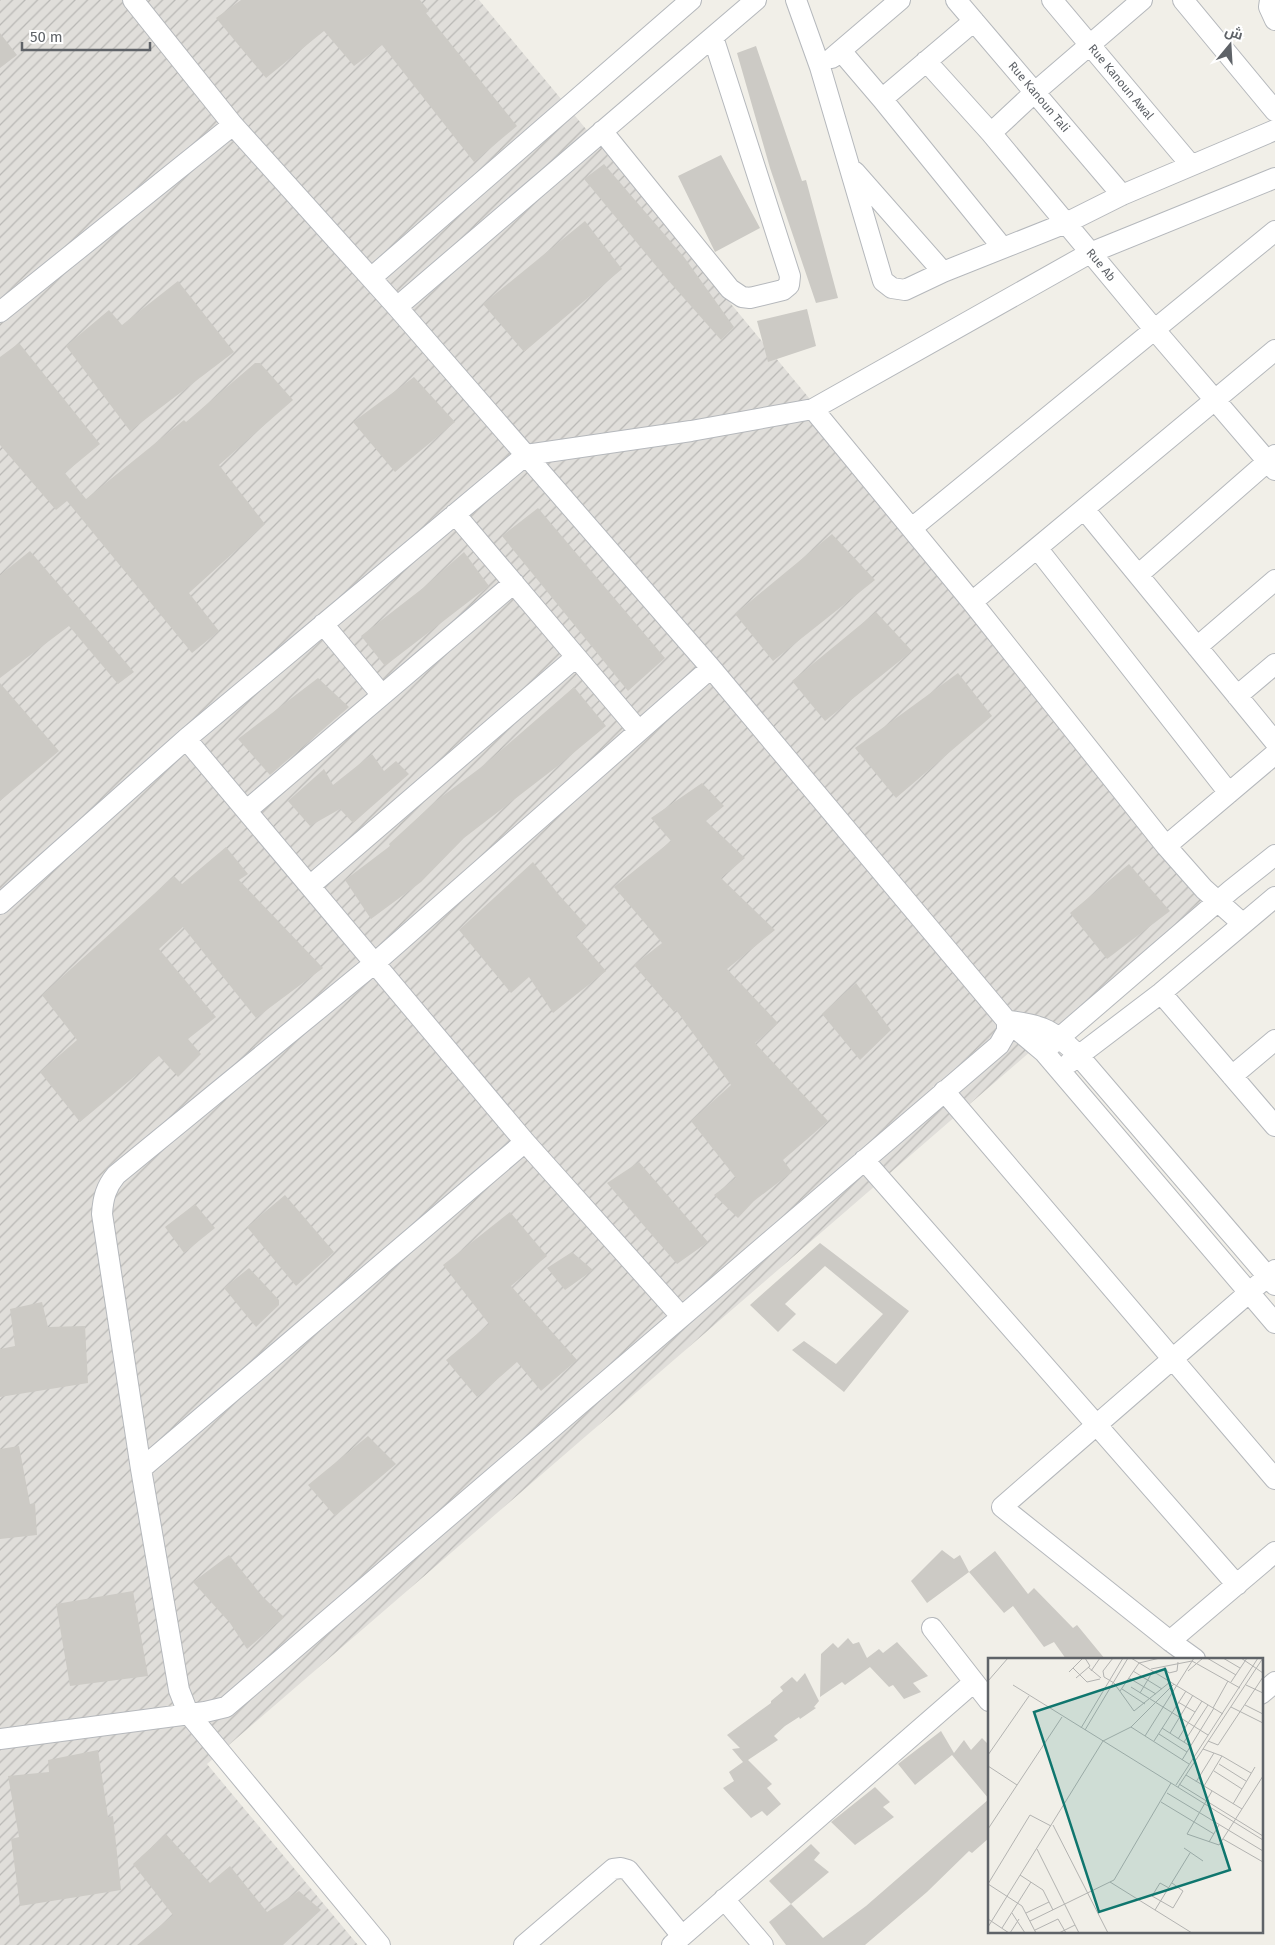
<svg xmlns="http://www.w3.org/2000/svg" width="1275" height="1945" font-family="'Fira Sans',Cairo,sans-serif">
<defs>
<pattern id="industrial-furrows" width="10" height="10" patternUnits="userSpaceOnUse" patternTransform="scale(1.25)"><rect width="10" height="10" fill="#e0deda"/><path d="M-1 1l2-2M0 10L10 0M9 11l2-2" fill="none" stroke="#b9b8b5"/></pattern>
</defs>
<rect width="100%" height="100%" fill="#f1efe8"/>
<!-- industrial -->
<path fill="url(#industrial-furrows)" d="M0 0H479L1217 890 207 1764 358 1945H0Z"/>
<!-- building -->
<path fill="#cccac5" d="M241 0H420L429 11 426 13 517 126 474 162 382 45 354 66 324 31 266 78 216 18Z
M0 33 17 55 0 68Z
M756 46 802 181 806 180 838 298 816 303 770 168 737 53Z
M721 155 760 228 715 252 678 176Z
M604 164 684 257 734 327 721 340 667 279 584 179Z
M585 221 622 269 524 352 483 304Z
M178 281 234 352 130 431 66 346 109 310 122 325Z
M807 309 816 346 768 362 757 321Z
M19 343 100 444 65 473 86 499 184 420 186 422 255 363H260L293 400 219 465 265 524 189 593 219 631 192 653 67 501 56 510 0 445V357Z
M414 377 455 422 395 472 353 422Z
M538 508 665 658 628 691 502 536Z
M832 534 875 580 773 661 735 614Z
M30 551 134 672 118 684 69 626 0 678V575Z
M464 552 489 586 385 666 361 636 423 588Z
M876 612 912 651 825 721 792 681Z
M958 673 992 716 896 798 855 748Z
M318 678 349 707 270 775 238 739Z
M0 683 59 751 0 801Z
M574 687 606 726 559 765 464 838 421 882 371 919 345 880 390 846 389 844 436 801 484 765Z
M372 754 384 771 396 761 409 774 353 823 340 809 310 826 288 801 324 769 333 785Z
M702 783 724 806 706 821 745 858 721 878 775 930 727 969 778 1023 755 1043 828 1121 783 1160 792 1172 754 1201 738 1218 714 1195 736 1178 691 1121 731 1085 676 1010 674 1012 634 965 662 943 614 887 671 841 651 818Z
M226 847 248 874 239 880 323 968 256 1018 183 927 159 949 216 1017 188 1039 201 1054 178 1077 159 1056 80 1122 40 1072 77 1040 42 995 174 876 182 884Z
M533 862 559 895 587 926 576 936 606 971 553 1013 529 977 511 993 459 930Z
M1129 864 1170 911 1107 959 1070 913Z
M856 983 891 1030 860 1060 822 1014Z
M639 1162 708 1242 677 1264 607 1183Z
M285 1195 334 1252 296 1286 247 1227Z
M195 1204 215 1228 184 1253 165 1227Z
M510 1212 547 1256 511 1286 577 1360 541 1391 517 1362 477 1397 446 1360 489 1324 443 1265Z
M820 1243 909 1311 844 1392 792 1350 804 1341 836 1364 883 1314 825 1266 785 1304 796 1314 778 1332 750 1305Z
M572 1252 593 1270 565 1290 547 1268Z
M249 1268 279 1300V1305L256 1327 224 1288Z
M42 1302 48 1327 85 1326 88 1383 0 1397V1349L15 1346 10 1309Z
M368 1436 396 1464 335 1516 308 1485Z
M19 1446 30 1504 35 1503 37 1535 0 1539V1449Z
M942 1550 954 1559 960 1555 969 1572 927 1603 911 1581Z
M995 1551 1028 1594 1034 1588 1073 1628 1077 1625 1105 1659H1066L1054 1642 1044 1647 1013 1606 1004 1613 969 1572Z
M229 1555 263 1597 284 1617 247 1649 230 1623 193 1582Z
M133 1591 148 1676 70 1686 56 1604Z
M848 1638 853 1644 859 1642 867 1658 879 1649 883 1653 897 1642 928 1676 913 1683 921 1692 904 1699 893 1685 889 1687 870 1667 845 1685 842 1682 820 1697 821 1654 833 1643 838 1648Z
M805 1673 819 1701 814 1707 816 1708 800 1719 799 1717 785 1726 774 1736 778 1740 748 1760 772 1784 767 1788 781 1804 767 1816 762 1811 751 1818 723 1788 734 1781 729 1772 743 1762 732 1749 740 1748 727 1735 771 1703V1701L783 1691 780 1687 792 1677 797 1682Z
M941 1731 954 1753 964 1740 971 1750 982 1738 989 1745V1799L952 1755 915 1785 898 1764Z
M98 1750 108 1817 113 1816 121 1890 20 1906 11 1839 19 1837 8 1776 49 1772 48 1760Z
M875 1787 890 1802 883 1807 894 1817 855 1845 831 1822Z
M989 1799V1838L972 1853 969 1851 927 1892 865 1945H786L769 1922 791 1904 823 1938 866 1906Z
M166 1834 210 1883 230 1866 267 1912 299 1891 321 1910 283 1945H137L173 1915 133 1864Z
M811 1844 820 1853 814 1860 829 1872 791 1904 769 1881Z"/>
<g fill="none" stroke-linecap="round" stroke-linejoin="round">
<!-- minor casing -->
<g stroke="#b5b8bc" stroke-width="22">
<path id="minor" d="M133 0 233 125 397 307 711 668 1007 1021 1044 1052 1275 1323
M796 0 820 67 883 281 892 288 905 290 943 272 1066 223 1122 195 1275 130
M956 0 1122 195
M1052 0 1190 164
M1183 0 1275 111
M1270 0 1269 7 1275 20
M841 51 882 99 1002 247
M832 58 900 0
M926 61 991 133 1154 329 1275 470
M882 99 974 21
M602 131 730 289 742 297 750 298 783 290 789 285 790 276 713 37
M991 133 1035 92 1142 0
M855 172 943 272
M371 278 691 0
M397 307 756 0
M0 312 233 125
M813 409 972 602 1166 846 1204 889 1243 924
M1084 509 1275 742
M455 514 639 731
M912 528 1275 231
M1037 548 1229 793
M1138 575 1275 455
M972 602 1275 350
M323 624 382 695
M1197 647 1275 580
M1237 696 1275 664
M186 739 525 1142 681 1316
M247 810 514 583
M1166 846 1275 754
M311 885 576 657
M0 904 186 739 526 455 691 431 813 409 1090 253 1275 178
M1161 993 1275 1126
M1009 1021C1044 1025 1054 1031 1078 1055L1275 1285
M1051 1045 1231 890 1275 855
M1069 1063 1161 993 1275 897
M1232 1076 1275 1040
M944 1091 1275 1479
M864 1160 1237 1585
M141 1469 525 1142
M932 1628 989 1701
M1170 1641 1275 1552
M1195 1659 1170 1641 1002 1507 1275 1270
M1261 1694 1275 1682
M0 1739 205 1712 226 1707 999 1045 1007 1031V1021
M724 1899 763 1945
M380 1945 188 1713 179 1690 141 1469 102 1214C103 1198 106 1187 116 1175L376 962 711 668
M524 1945 613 1869 621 1868 628 1870 682 1936
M672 1945 974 1682"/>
</g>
<!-- minor -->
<use href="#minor" stroke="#fff" stroke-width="20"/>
</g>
<g text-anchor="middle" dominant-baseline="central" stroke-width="4" stroke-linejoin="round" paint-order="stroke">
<!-- street labels -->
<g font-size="12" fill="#5f6368" stroke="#fff">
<text transform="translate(1121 82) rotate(50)">Rue Kanoun Awal</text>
<text transform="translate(1039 97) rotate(50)">Rue Kanoun Tali</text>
<text transform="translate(1101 265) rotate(50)">Rue Ab</text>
</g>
</g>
<!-- overview -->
<g transform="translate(988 1658)">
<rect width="275" height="275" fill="#f1efe8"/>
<path fill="none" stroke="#b3b3b1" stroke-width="1" d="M125 0 115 13 116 19 126 25 146 53 182 24M143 0 235 56M219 0 248 17M235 0 252 10M253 0 275 15M175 8 181 15 189 13 190 4M100 9 113 20M85 10 99 24 112 21M163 11 204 3 252 30M103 13 112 0M145 13 174 31M200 13 215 0M81 14 95 0M88 20 102 8 97 0M141 20 168 36M0 23 20 0M243 24 259 0M25 27 275 182M258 27 275 35M143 29 220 77M134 31 157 46M132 33 151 5 172 0M152 35 165 13M190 44 207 54M257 47 275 56M243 49 275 65M225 50 240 23M143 69 201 106M93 70 135 0M174 70 202 88M97 72 140 0M182 75 205 37M171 76 199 94M157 78 206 0M190 81 214 43M166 83 198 33M220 83 230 87 275 19M196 84 220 47M215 91 234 98 263 115M0 97 41 38M194 102 226 50M231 106 258 123M0 108 29 127M226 113 254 131M198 117 254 151M208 124 226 95M191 126 275 178M188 127 270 0M216 128 234 98M190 129 275 0M224 133 199 176 231 187 275 118M179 135 275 193M173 144 226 176M245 146 267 109M65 167 120 275M0 171 74 59M235 181 275 204M221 184 231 167M196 190 215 203M49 191 91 275M32 217 55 232 65 252M122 224 204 275M181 230 172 225 164 238 185 250 195 233 184 225M167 252 202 195M24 255 37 275M38 255 61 244M0 261 21 275M42 263 126 222 183 125M0 269 115 83 143 69 186 26M14 270 43 224M47 272 70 261 78 275M22 275 31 261M48 275 34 248 0 226 42 157 63 168M71 275 87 267"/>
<path fill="#0f766e" fill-opacity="0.15" stroke="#0f766e" stroke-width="2.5" d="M177 11 242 212 111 254 46 54Z"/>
<rect width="275" height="275" fill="none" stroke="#5f6368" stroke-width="2.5"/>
</g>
<!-- north arrow -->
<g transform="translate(1230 45) rotate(18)" stroke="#ffffff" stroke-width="4" paint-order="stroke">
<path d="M0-4L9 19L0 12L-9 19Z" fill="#5f6368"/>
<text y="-8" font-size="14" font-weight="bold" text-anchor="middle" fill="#5f6368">ش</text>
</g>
<!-- scale -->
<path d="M22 42v8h128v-8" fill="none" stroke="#5f6368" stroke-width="2.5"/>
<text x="30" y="42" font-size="15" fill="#5f6368" stroke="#ffffff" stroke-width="4" paint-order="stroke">50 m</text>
</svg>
